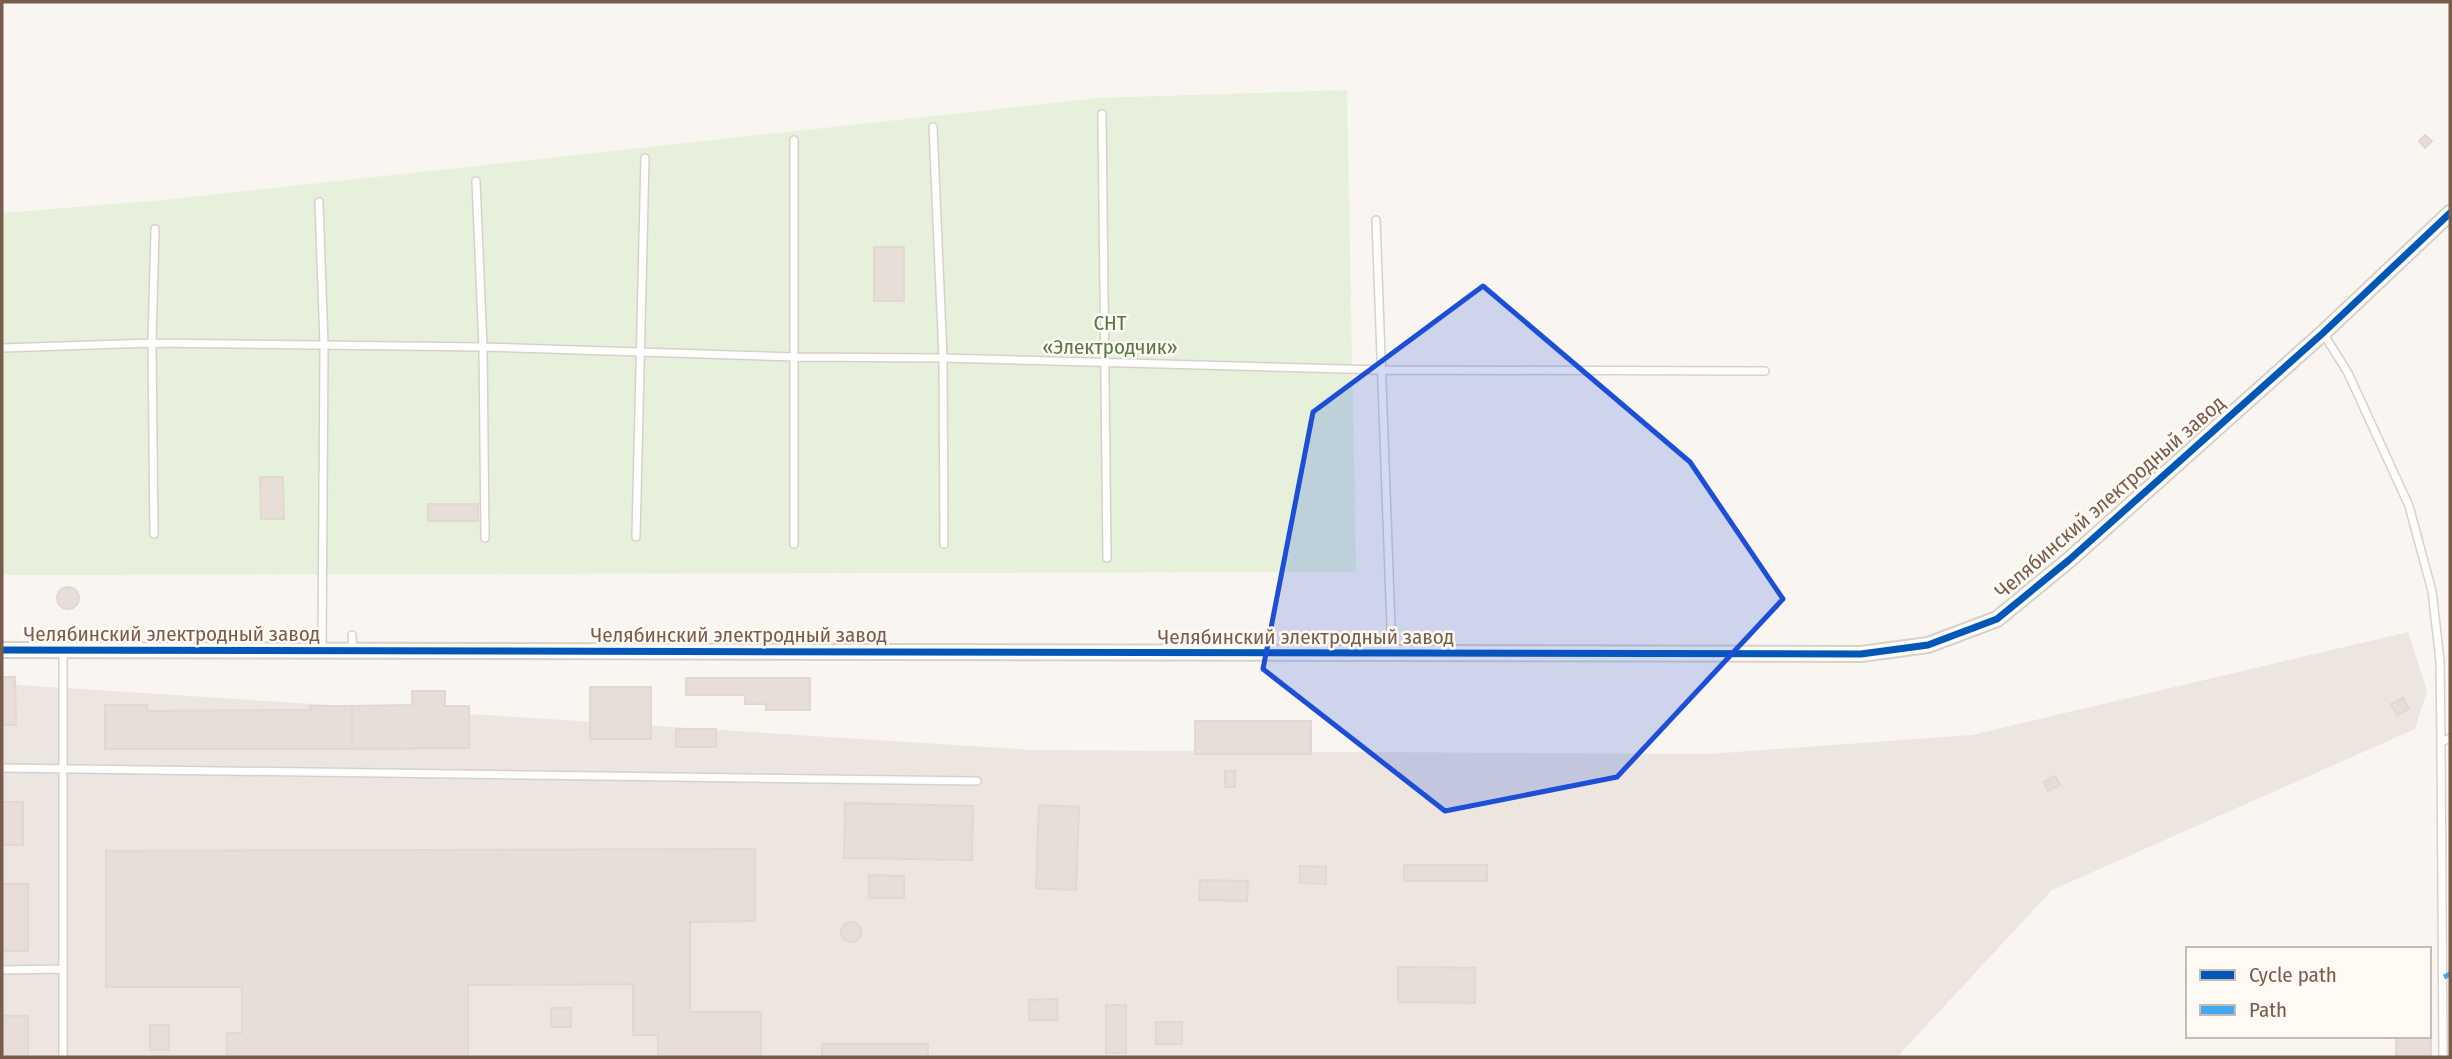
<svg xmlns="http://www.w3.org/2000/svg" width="2452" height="1059" font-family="'Fira Sans Condensed',sans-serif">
<rect width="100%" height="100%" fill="#f9f5f0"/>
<!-- industrial -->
<path fill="#ede5e0" d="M2408 632 2427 691 2415 729 2052 890 1897 1057H2V684L1032 750 1709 754 1972 735Z"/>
<!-- green -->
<path fill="#e7f0db" d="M1347 90 1356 572 2 575V213L164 200 1098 98Z"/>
<!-- building -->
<path fill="#e6ded7" stroke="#e2d8d2" stroke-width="2" d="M2425 135 2432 141 2425 148 2419 141Z
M874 247H904V301H874Z
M260 477H283L284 519H261Z
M428 504H478V521H428Z
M57 598a11 11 0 1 1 22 0a11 11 0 1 1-22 0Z
M2 677H15L16 725H2Z
M686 678H810V710H766V704H745V695H686Z
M590 687H651V739H590Z
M412 691H445V706H469V748L352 749V706L412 705Z
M2403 698 2409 709 2397 715 2391 704Z
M105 705H147V711L310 710V706H352V749H105Z
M1195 721H1311V754H1195Z
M676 729H716V747H676Z
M1225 771H1235V787H1225Z
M2055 776 2060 785 2048 791 2044 782Z
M2 802H23V845H2Z
M845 803 973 806 972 860 844 858Z
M1039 805 1079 807 1076 890 1036 888Z
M755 849V921L690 922V1012H761V1057H658V1035H633V984L468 985V1057H227V1033H242V987H106V851Z
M1404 865H1487V881H1404Z
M1300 866 1326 867V884L1300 883Z
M869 875 904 876V898H869Z
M1200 880 1248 881 1247 901 1199 900Z
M2 884H28V951H2Z
M841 932a10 10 0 1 1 20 0a10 10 0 1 1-20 0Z
M1398 967 1475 968V1003L1398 1002Z
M1057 999 1058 1020H1029V1000Z
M1106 1005H1126V1053H1106Z
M551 1008H571V1027H551Z
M2 1016H28V1057H2Z
M1156 1022H1182V1044H1156Z
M150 1025H169V1050H150Z
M2429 1033H2431V1057H2396V1036H2429Z
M822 1044H928V1057H822Z"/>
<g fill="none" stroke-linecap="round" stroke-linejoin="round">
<!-- lane casing -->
<g stroke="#d7d1cb" stroke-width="10">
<path id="lane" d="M1102 114 1107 558
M933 127 943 358 944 544
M794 140V544
M476 181 483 347 485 538
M319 202 324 345 322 652
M1376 220 1392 654
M2323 333 2348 373 2409 506 2432 591 2440 661 2441 742
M2 348 152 343 483 347 796 357 943 358 1381 370 1765 371
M154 534 152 343 155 229
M636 537 645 158
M352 635 353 652
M2 768 977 781
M2 970 63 969
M63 1057V650
M2443 1057 2441 742 2450 738"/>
</g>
<!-- street casing -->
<g stroke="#d7d1cb" stroke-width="18">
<path id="street" d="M2 650 1861 654 1928 645 1997 619 2069 560 2323 333 2450 213"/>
</g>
<!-- lane -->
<use href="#lane" stroke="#fefefd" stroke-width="7"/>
<!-- street -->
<use href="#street" stroke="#fefefd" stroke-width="14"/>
<!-- quiet -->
<path stroke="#3fa9f5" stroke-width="5" stroke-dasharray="10 5" stroke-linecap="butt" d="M2444 977 2450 974"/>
<!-- cycleway casing -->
<g stroke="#fffaf3" stroke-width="11">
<path id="cycleway" d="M2 650 1861 654 1928 645 1997 619 2069 560 2323 333 2450 213"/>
</g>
<!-- cycleway -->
<use href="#cycleway" stroke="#0057b8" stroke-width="7"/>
</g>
<!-- marked area -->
<path fill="#1d4ed8" fill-opacity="0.2" stroke="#1d4ed8" stroke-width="5" stroke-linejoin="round" d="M1483 286 1690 462 1783 599 1617 777 1445 811 1263 669 1313 412Z"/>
<g text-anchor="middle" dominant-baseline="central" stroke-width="5" stroke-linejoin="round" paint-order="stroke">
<!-- park labels -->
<g font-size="21" fill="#537a41" stroke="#fffaf3">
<text x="1110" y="323">СНТ<tspan x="1110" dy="24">«Электродчик»</tspan></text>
</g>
<!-- street labels -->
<g font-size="21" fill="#7a5c4d" stroke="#fffaf3">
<text transform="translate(2110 497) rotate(-41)">Челябинский электродный завод</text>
<text x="172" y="634">Челябинский электродный завод</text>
<text x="739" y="635">Челябинский электродный завод</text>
<text x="1306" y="637">Челябинский электродный завод</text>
</g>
</g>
<!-- border -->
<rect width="2452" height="1059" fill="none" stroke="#7a5c4d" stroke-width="7"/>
<!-- legend -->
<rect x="2186" y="947" width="245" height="91" fill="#fffaf3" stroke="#cabbb1" stroke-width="2"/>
<rect x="2200" y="970" width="35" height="10" fill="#0057b8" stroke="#cabbb1" stroke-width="2"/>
<text x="2249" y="982" font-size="21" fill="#7a5c4d">Cycle path</text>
<rect x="2200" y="1005" width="35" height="10" fill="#3fa9f5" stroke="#cabbb1" stroke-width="2"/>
<text x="2249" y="1017" font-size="21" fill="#7a5c4d">Path</text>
</svg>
